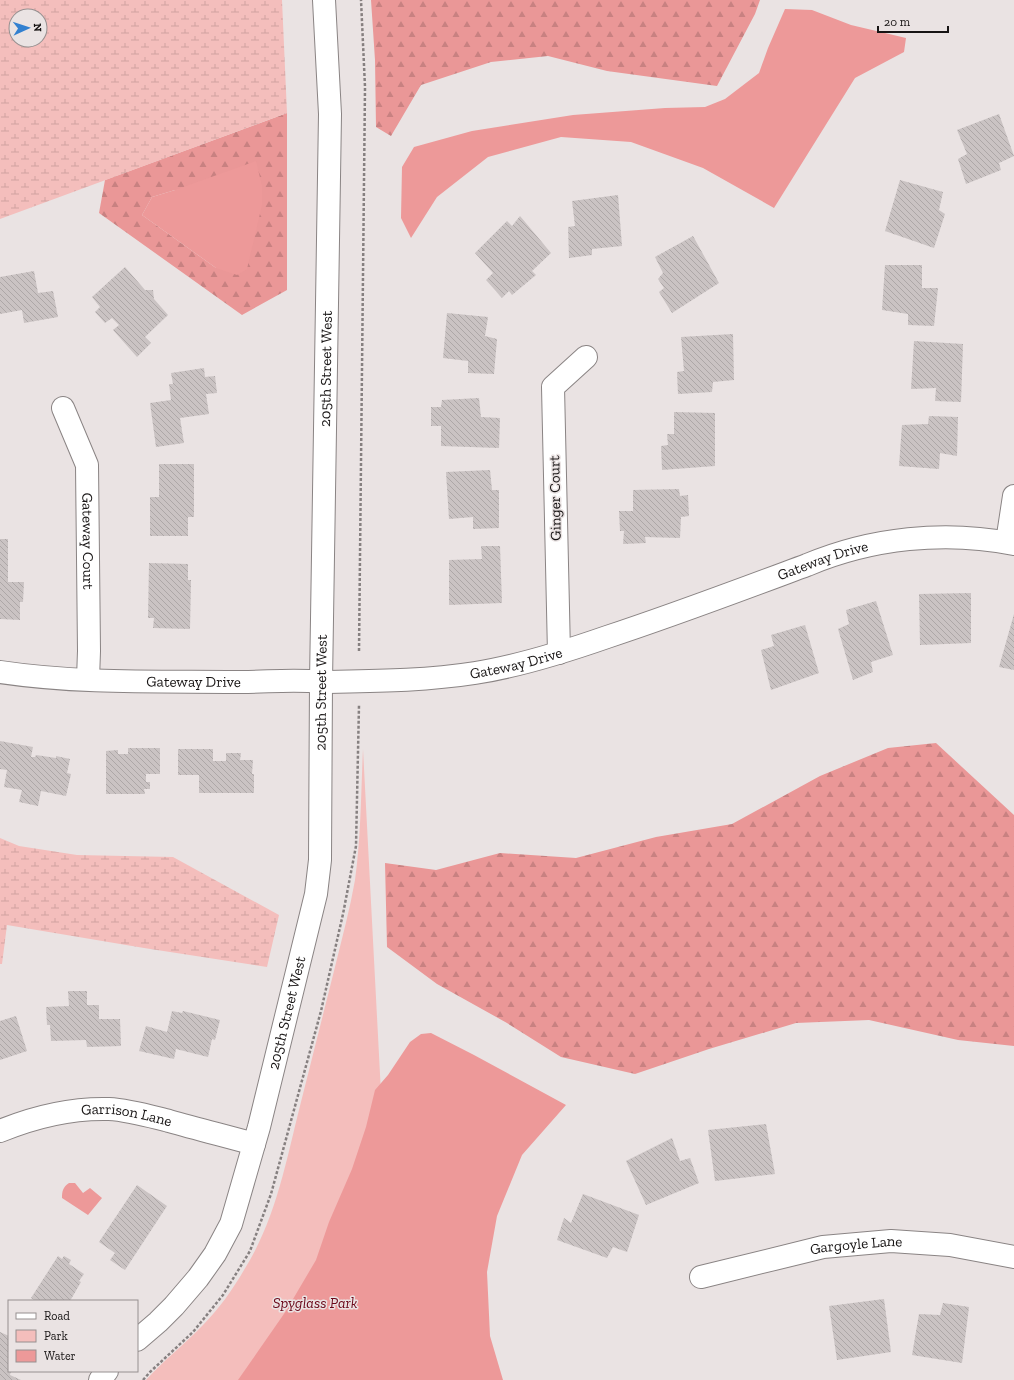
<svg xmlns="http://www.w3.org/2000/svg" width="1014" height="1380" font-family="'Zilla Slab',serif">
<defs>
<pattern id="forest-firs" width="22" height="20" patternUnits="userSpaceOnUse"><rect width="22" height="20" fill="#ea9797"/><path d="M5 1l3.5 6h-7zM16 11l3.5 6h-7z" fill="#c88181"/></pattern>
<pattern id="wetland-marsh" width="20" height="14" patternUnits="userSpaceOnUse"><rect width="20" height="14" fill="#f4bebc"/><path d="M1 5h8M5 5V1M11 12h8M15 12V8" fill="none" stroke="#d0a2a1"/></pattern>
<pattern id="building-back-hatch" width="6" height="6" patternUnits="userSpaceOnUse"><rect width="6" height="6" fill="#cac3c3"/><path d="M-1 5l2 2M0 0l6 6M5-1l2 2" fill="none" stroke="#ada7a7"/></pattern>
</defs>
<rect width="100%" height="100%" fill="#eae3e3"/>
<!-- forest -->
<path fill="url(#forest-firs)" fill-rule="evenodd" d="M371 0H760L755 14 717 86 607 71 548 56 491 62 421 85 391 136 376 127 375 60Z
M287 113V290L242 315 99 213 105 180ZM175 190 216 268 142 215 152 197Z
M936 743 1014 815V1046L958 1040 869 1020 796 1023 709 1049 635 1074 561 1057 507 1023 437 984 387 947 385 863 436 870 500 853 576 858 656 837 732 824 820 776 888 748Z"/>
<!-- wetland -->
<path fill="url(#wetland-marsh)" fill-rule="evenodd" d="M0 0H282L287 113 0 219ZM16 16H40V40H16Z
M0 838 19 846 77 855 173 857 279 915 267 967 144 948 7 925 2 964H0Z"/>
<!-- park -->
<path fill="#f4bebc" d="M363 749 396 1380H146C164 1360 185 1344 203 1325 219 1309 233 1289 244 1270 277 1218 287 1156 302 1098 313 1054 324 1011 335 967 342 938 350 909 355 880 361 837 361 792 363 749Z"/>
<!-- water -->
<path fill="#ed9999" d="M785 9 812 10 851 25 906 38 904 52 855 78 774 208 703 168 631 142 561 137 488 157 437 197 411 238 401 218 402 167 414 147 472 131 573 115 665 108 705 107 725 99 759 73 768 48Z
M256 161 262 186V205L247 269 237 275 216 268 142 215 152 197 175 190Z
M431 1033 474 1055 566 1105 522 1155 497 1216 487 1272 490 1336 503 1380H238L286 1311 316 1260 329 1222 352 1169 366 1127 375 1090 388 1075 410 1042 421 1034Z
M69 1183H75L83 1193 90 1188 102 1198 88 1215 62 1198C62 1191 63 1187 69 1183Z"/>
<!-- building -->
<path fill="url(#building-back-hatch)" d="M999 114 1014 156 999 163 1001 170 966 184 958 159 967 154 957 130Z
M900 180 943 192 939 210 945 214 934 248 885 231Z
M618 195 622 246 592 249V255L569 258 568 227 575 226 572 201Z
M520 216 551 253 532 271 536 275 512 295 509 291 502 298 486 280 493 273 475 253 507 221 512 226Z
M693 236 719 283 672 313 659 292 664 288 658 279 663 273 655 257Z
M885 265H922V288H938L934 326 908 325V314L882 310Z
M125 267 145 290H153L154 299 168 315 145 337 151 343 137 357 113 330 119 325 112 318 105 323 95 312 100 307 92 297Z
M34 271 38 293 53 291 58 317 24 323 22 310 0 314V277Z
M447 313 488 317 485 336 497 339 494 374 468 373V361L443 358Z
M733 334 734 380 713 382 712 392 678 394 677 372 684 371 681 337Z
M914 341 963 344 961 402 935 401 936 388 911 389Z
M204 368 205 377 215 376 217 393 206 394 209 414 180 418 184 443 156 447 150 403 171 400 169 384H173L171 373Z
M479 398 481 417 500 418 499 448 441 446V426H431V407H441L442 400Z
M674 412 715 413V466L662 470 661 446 668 445 667 434H674Z
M929 416 958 417 957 456 940 453 939 469 899 466 902 425 928 424Z
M159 464H194V517H188V536H150V497H159Z
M490 470 492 490H499V528L473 529V517L449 519 446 472Z
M679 489 680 496 688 495 689 516 681 517 680 538 645 537 646 543 623 544 624 531H620L619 511H633V490Z
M0 539H8V582H24L23 602H20V620L0 619Z
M481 546H500L502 603 449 605V560L482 559Z
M149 563 188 564V580H191L190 629 153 628 154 618H148Z
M971 593V643L920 645 919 594Z
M876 601 893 655 871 662 873 672 853 680 838 629 849 624 846 610Z
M1014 614V670L999 667Z
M805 625 819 673 771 690 761 650 774 646 771 635Z
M0 741 33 747 31 757H35L36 755 56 758V756L70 759 67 773 71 774 66 796 41 791 38 806 19 802 22 790 4 787 7 770 0 769Z
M128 748H160V774H146V782H150V789H144L145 794H106V751L118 750V754H128Z
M178 749H213V761H226V753H241L240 760H253L252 774H254V793H199V775H178Z
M68 991H87V1005H99V1019H120L121 1046 87 1047 86 1040 51 1041 50 1025H47L46 1007 69 1006Z
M172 1011 182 1013 183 1011 220 1020 215 1040 212 1039 208 1057 176 1049 174 1059 139 1051 146 1026 167 1032Z
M16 1016 27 1051 0 1060V1021Z
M766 1124 775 1174 715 1181 708 1130Z
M672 1138 680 1161 690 1158 699 1183 646 1205 626 1161Z
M137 1185 167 1206 125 1270 110 1260 115 1253 99 1242Z
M583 1194 639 1215 627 1252 613 1247 607 1258 557 1240 564 1218 571 1223Z
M58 1256 62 1259 64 1256 71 1260 69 1264 84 1274 79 1281 81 1282 70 1301H36L31 1298Z
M884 1299 891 1352 837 1360 829 1306Z
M943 1303 969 1307 962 1363 912 1355 919 1314 940 1315Z
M0 1332 9 1336V1371H11L10 1375 21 1380H0Z"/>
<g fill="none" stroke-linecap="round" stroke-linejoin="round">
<!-- minor casing -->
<g stroke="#8a8484" stroke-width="24">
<g id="minor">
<path id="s1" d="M63 408 87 465 89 651 88 679"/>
<path d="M1007 542 1014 496"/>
<path d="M559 653 553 387 586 357"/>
<path id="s2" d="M0 672C80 684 162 681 242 682 268 682 295 679 321 682 372 681 424 681 475 673 520 666 564 652 607 637 674 615 740 590 807 565 871 538 945 530 1014 544"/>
<path id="s3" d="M0 1131C34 1117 72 1108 109 1109 129 1110 149 1116 169 1121 197 1129 225 1136 254 1144"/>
<path id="s4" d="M701 1277 823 1247 891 1241 950 1245 1014 1257"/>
<path id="s5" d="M137 1340 158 1322 174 1306 198 1278 215 1254 231 1224 259 1127 316 894 320 860 321 682 330 114 324 0"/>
<path d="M100 1380 107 1371"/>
</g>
</g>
<!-- path -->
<path stroke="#868080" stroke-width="2.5" stroke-dasharray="3 2" stroke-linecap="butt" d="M359 651 365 87 361 0
M143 1380 150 1372 193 1332 223 1295 250 1251 271 1194 321 1011 343 914 356 846 359 705"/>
<!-- minor -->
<use href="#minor" stroke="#fff" stroke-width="22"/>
</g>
<g text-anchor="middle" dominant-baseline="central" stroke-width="3" stroke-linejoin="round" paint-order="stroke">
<!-- street labels -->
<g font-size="15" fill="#171414" stroke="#eae3e3">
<text stroke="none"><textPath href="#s5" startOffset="1017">205th Street West</textPath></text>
<text transform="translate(555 498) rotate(-91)">Ginger Court</text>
<text stroke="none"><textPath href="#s1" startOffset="138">Gateway Court</textPath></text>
<text stroke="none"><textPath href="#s2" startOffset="842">Gateway Drive</textPath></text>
<text stroke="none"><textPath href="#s2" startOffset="518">Gateway Drive</textPath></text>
<text stroke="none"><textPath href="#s2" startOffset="194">Gateway Drive</textPath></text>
<text stroke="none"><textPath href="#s5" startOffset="693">205th Street West</textPath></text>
<text stroke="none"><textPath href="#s5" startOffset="369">205th Street West</textPath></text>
<text stroke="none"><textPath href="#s3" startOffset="130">Garrison Lane</textPath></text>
<text stroke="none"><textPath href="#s4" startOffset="159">Gargoyle Lane</textPath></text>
</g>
<!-- park labels -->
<g font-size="15" font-style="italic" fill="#6b0719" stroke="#eae3e3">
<text x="315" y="1303">Spyglass Park</text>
</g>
</g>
<!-- legend -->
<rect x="8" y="1300" width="130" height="72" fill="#eae3e3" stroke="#969090"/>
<rect x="16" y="1313" width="20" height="6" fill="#ffffff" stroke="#969090"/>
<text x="44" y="1320" font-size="12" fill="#171414">Road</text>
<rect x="16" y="1330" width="20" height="12" fill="#f4bebc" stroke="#969090"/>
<text x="44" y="1340" font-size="12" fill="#171414">Park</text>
<rect x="16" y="1350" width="20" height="12" fill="#ed9999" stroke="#969090"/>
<text x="44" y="1360" font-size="12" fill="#171414">Water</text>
<!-- north arrow -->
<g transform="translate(28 28) rotate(87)"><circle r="19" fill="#eae3e3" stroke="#969090"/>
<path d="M0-3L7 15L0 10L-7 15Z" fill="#3280d0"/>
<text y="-6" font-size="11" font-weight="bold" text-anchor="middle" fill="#171414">N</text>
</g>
<!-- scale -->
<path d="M878 26v6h70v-6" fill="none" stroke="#171414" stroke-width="2"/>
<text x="884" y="26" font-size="12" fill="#171414" stroke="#eae3e3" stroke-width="3" paint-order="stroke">20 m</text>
</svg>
